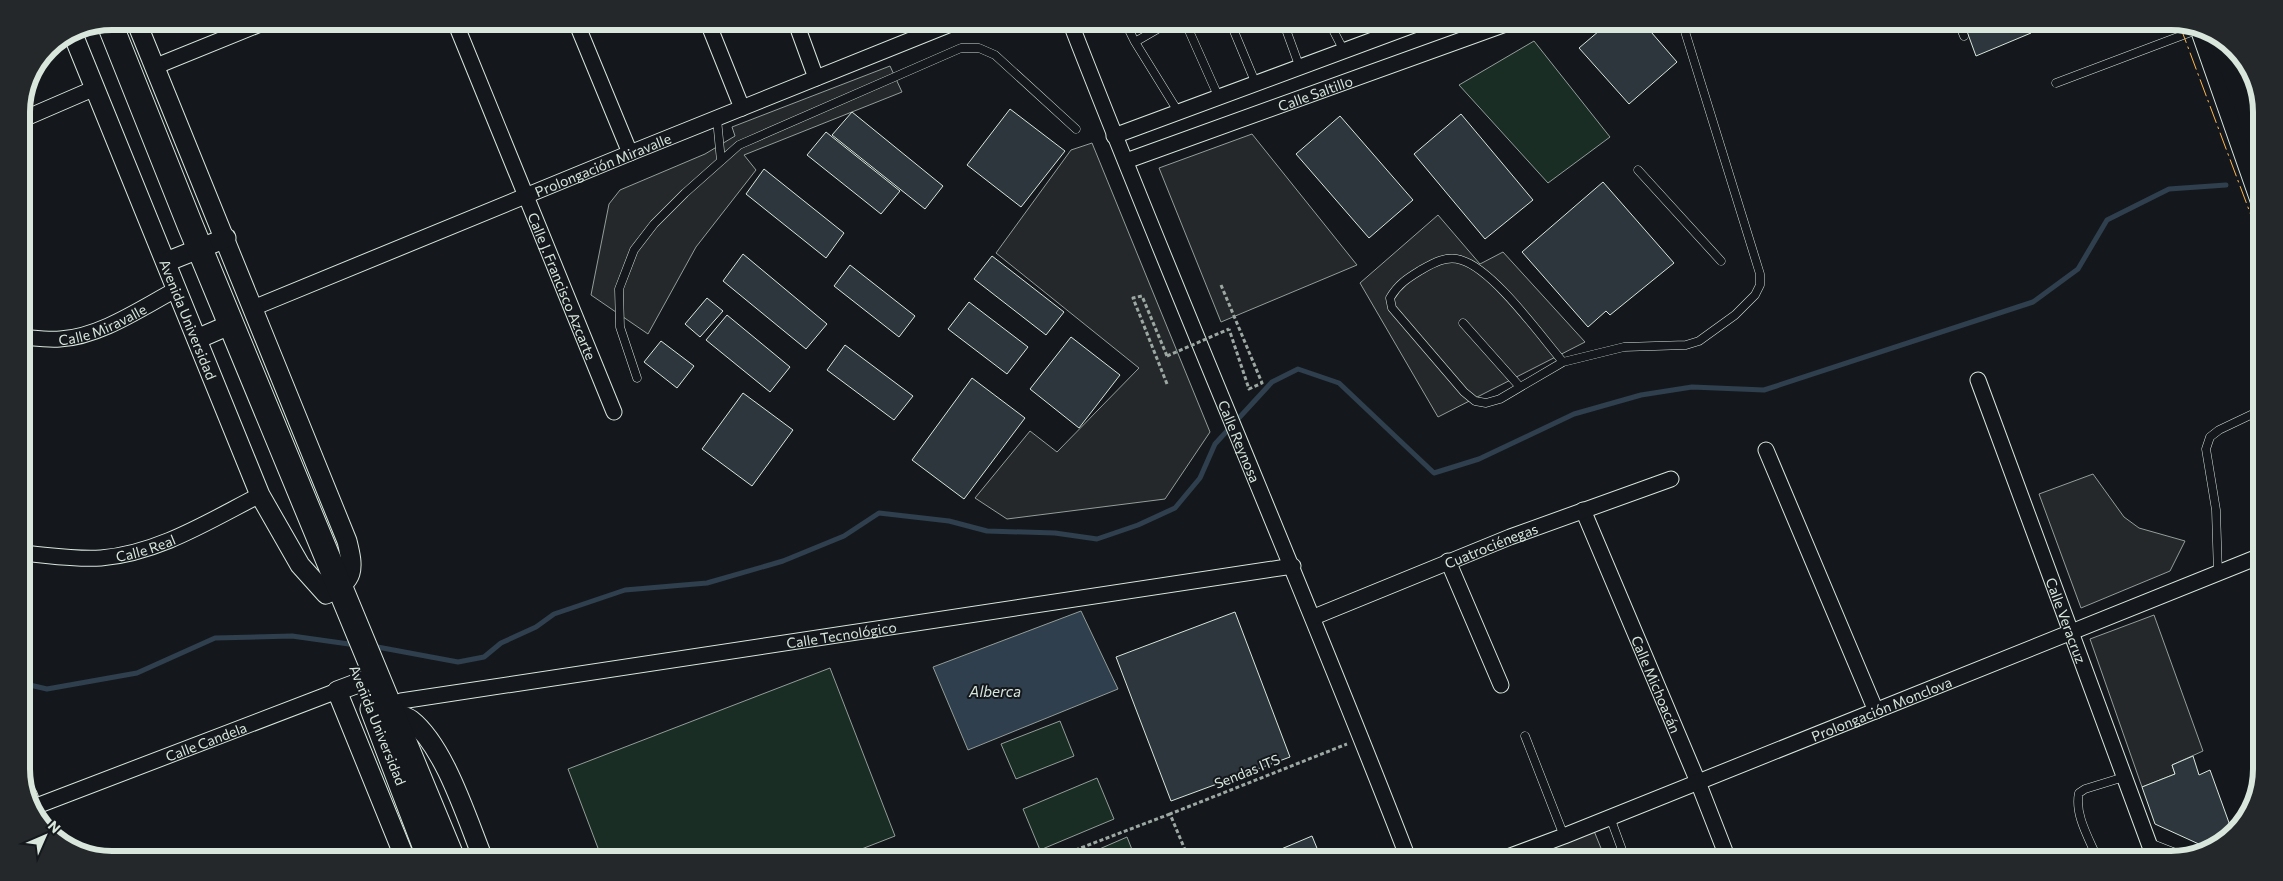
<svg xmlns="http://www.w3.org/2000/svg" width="2283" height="881" font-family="Commissioner,sans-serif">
<rect width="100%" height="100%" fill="#14181c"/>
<!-- green -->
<path fill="#1a2d24" stroke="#939e99" d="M1534 41 1610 137 1548 183 1459 85Z
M830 668 895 836 841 857 601 856 568 769Z
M1060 721 1074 756 1016 779 1001 744Z
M1097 778 1114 819 1040 850 1023 809Z
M1127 837 1135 857H1081Z"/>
<!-- parking -->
<path fill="#24282b" stroke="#939e99" d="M890 66 902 92 744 155 756 170 696 247 648 334 591 295 609 204 620 190 705 154 735 136 732 127Z
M1252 134 1357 265 1221 322 1159 168Z
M1092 143 1210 432 1165 499 1007 519 975 498 1030 431 1057 452 1139 368 996 253 1071 150Z
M1438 215 1480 264 1503 252 1585 342 1438 417 1360 283Z
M2093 474 2124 517 2139 528 2185 541 2170 571 2081 608 2039 494Z
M2154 615 2203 751 2172 765 2175 774 2142 787 2090 639Z
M1594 831 1605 858H1525Z"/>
<!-- water -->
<path fill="#2f3f4d" stroke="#939e99" d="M1081 611 1118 689 968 750 933 667Z"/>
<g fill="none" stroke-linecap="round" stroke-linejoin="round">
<!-- stream -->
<path stroke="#2f3f4d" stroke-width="5" d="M372 646 458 662 484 657 501 643 536 627 554 614 625 590 707 583 783 561 844 536 879 513 949 521 987 531 1055 533 1097 539 1138 525 1175 508 1200 478 1215 444 1272 382 1298 369 1339 383 1434 473 1479 459 1574 414 1641 395 1692 387 1764 390 2033 302 2078 269 2107 220 2169 189 2226 185
M21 683 47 689 137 673 215 638 292 636 356 645"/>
</g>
<!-- building -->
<path fill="#2c363c" stroke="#d8e6dc" d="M1606 25H1645L1677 62 1629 104 1579 48Z
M1965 26H2028L2031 33 1976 56Z
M1010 109 1065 151 1021 207 967 165Z
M852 112 943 186 925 209 832 135Z
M1461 114 1533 200 1485 239 1414 154Z
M1340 116 1413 200 1369 238 1296 154Z
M826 132 900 191 881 214 807 155Z
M764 169 844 233 826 258 746 194Z
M1603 182 1674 263 1610 315 1606 311 1588 327 1522 252Z
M743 254 827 324 806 349 723 281Z
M992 256 1064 312 1046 335 974 279Z
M850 265 915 316 899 337 834 286Z
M707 298 723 311 700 337 685 324Z
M969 302 1028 347 1007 374 948 329Z
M727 315 790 367 770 392 706 340Z
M1071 337 1120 375 1079 428 1030 389Z
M661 341 694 366 677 388 644 362Z
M845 345 913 396 894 420 827 370Z
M972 378 1025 418 964 499 912 460Z
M743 393 793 430 752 486 702 449Z
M1235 612 1290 757 1171 801 1116 657Z
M2193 756 2199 775 2210 770 2232 831 2226 839 2222 840V844L2203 850 2201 845 2155 824 2142 787 2175 774 2172 765Z
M1312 836 1321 858H1260Z"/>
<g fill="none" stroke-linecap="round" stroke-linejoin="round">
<!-- service casing -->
<g stroke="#d8e6dc" stroke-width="9">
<path id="service" d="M1126 24 1135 42
M1166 24 1135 42 1179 113
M1186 24 1219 98
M1231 24 1256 84
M1284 24 1300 68
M1330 24 1344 51
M1960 26 1964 36
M2056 83 2199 29
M717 119 721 161
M1638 170 1721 261
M1463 323 1520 387
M1563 362C1540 335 1493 269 1461 260 1447 255 1433 263 1421 270 1408 278 1398 284 1390 298L1392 308 1464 392 1475 401 1486 403 1500 399 1563 362 1624 347 1686 345 1699 341 1735 315 1755 295 1760 285V274L1683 25
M637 378 620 327 619 289 634 250 654 224 685 193 739 145 961 48H979L995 55 1076 129
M2218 574 2216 510 2206 449 2210 437 2219 430 2259 411
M1525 736 1564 836
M1610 817 1625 858
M2150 843 2183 856
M2098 860C2090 840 2074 815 2079 793L2085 789 2124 777"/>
</g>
<!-- minor casing -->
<g stroke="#d8e6dc" stroke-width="17">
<g id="minor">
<path id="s1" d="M455 22 614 412"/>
<path d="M576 22 630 153"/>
<path d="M708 23 742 108"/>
<path d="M796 23 816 78"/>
<path id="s2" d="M1071 24C1179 303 1300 578 1408 858"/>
<path d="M154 67 265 22"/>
<path d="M21 120 95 88"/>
<path d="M1114 136 1416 24"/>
<path id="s3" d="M1126 161 1503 25"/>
<path id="s4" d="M253 308 630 153 953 23"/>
<path id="s5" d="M21 337C34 338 47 340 60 339 100 337 143 307 177 289"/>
<path id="s6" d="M1978 380 2155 860"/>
<path d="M1766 450 1876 711"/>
<path id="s7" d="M1583 510 1698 782 1728 859"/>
<path id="s8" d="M21 553C47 555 76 560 101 558 159 553 209 521 260 495"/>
<path d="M1448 561 1501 685"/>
<path id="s9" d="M1314 617 1510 537 1671 479"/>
<path id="s10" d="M389 705 401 701 1293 566"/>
<path d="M29 794 41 825"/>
<path id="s11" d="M34 807 337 691"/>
<path id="s12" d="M1505 858 1564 836 2258 557"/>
</g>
</g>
<!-- tertiary casing -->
<g stroke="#d8e6dc" stroke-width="21">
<g id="tertiary">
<path d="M2199 26 2261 203"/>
<path id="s13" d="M72 32 260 495 300 565 326 594C355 581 354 569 347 541L136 21"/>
<path d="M166 262 226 238"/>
<path d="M197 339 220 329"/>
<path d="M377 676 337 691 404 856"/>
<path d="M393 713C398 715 406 716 411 720 444 746 466 816 482 856"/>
</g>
</g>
<!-- primary casing -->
<g stroke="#d8e6dc" stroke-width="27">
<path id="primary" d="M109 22 190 225 451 856
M373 709 429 856"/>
</g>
<!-- trunk casing -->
<g stroke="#d8e6dc" stroke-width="28">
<path id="trunk" d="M2224 43 2261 142"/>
</g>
<!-- path -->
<path stroke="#9da8a2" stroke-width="3" stroke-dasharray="4 2.5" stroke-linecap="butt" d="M1221 285 1262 383 1249 389 1229 329
M1167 384 1133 298 1142 296 1167 356
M1057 857 1170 814
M1188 857 1170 814 1347 744"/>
<!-- service -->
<use href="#service" stroke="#14181c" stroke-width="8"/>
<!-- minor -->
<use href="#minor" stroke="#14181c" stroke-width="15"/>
<!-- tertiary -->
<use href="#tertiary" stroke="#14181c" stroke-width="19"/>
<!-- primary -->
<use href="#primary" stroke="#14181c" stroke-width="25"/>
<!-- trunk -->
<use href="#trunk" stroke="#14181c" stroke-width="26"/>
<!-- path-bridge -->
<path stroke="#9da8a2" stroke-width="3" stroke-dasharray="4 2.5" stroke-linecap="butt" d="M1167 356 1229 329"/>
<!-- power -->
<path stroke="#ffb74d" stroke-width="1" stroke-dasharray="18 4 2.5 4" stroke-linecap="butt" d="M2180 26 2261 242"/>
</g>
<g text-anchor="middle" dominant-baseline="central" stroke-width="4" stroke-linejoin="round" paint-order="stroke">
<!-- street labels -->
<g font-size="14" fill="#d8e6dc" stroke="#14181c">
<text stroke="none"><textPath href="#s3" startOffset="201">Calle Saltillo</textPath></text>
<text stroke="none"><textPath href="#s4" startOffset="378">Prolongación Miravalle</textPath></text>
<text stroke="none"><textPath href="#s1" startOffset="285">Calle J. Francisco Azcarte</textPath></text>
<text stroke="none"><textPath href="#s13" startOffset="310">Avenida Universidad</textPath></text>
<text stroke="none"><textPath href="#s5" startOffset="84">Calle Miravalle</textPath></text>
<text stroke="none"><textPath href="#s2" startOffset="450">Calle Reynosa</textPath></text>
<text stroke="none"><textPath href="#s9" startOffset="191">Cuatrociénegas</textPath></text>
<text stroke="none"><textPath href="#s8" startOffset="126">Calle Real</textPath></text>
<text stroke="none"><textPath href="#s6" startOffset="256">Calle Veracruz</textPath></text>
<text stroke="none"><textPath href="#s10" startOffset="458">Calle Tecnológico</textPath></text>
<text stroke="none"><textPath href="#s7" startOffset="189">Calle Michoacán</textPath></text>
<text stroke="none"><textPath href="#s12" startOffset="405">Prolongación Monclova</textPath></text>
<text transform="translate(378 725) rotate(68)">Avenida Universidad</text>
<text stroke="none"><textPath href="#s11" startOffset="184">Calle Candela</textPath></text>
<text transform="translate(1247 771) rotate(-22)">Sendas ITS</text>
</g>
<!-- water labels -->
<g font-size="15" font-style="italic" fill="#d8e6dc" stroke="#14181c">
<text x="995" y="691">Alberca</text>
</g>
</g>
<!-- crop -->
<path d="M0 0H2283V881H0ZM112 30H2171A82 82 0 0 1 2253 112V769A82 82 0 0 1 2171 851H112A82 82 0 0 1 30 769V112A82 82 0 0 1 112 30Z" fill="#24282b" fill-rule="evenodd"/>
<path fill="none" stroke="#d8e6dc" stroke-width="6" d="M112 30H2171A82 82 0 0 1 2253 112V769A82 82 0 0 1 2171 851H112A82 82 0 0 1 30 769V112A82 82 0 0 1 112 30Z"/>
<!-- north arrow -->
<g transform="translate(45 836) rotate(45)" stroke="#14181c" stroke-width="4" paint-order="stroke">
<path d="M0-4L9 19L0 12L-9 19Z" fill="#d8e6dc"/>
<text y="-8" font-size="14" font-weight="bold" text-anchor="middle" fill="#d8e6dc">N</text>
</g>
</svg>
